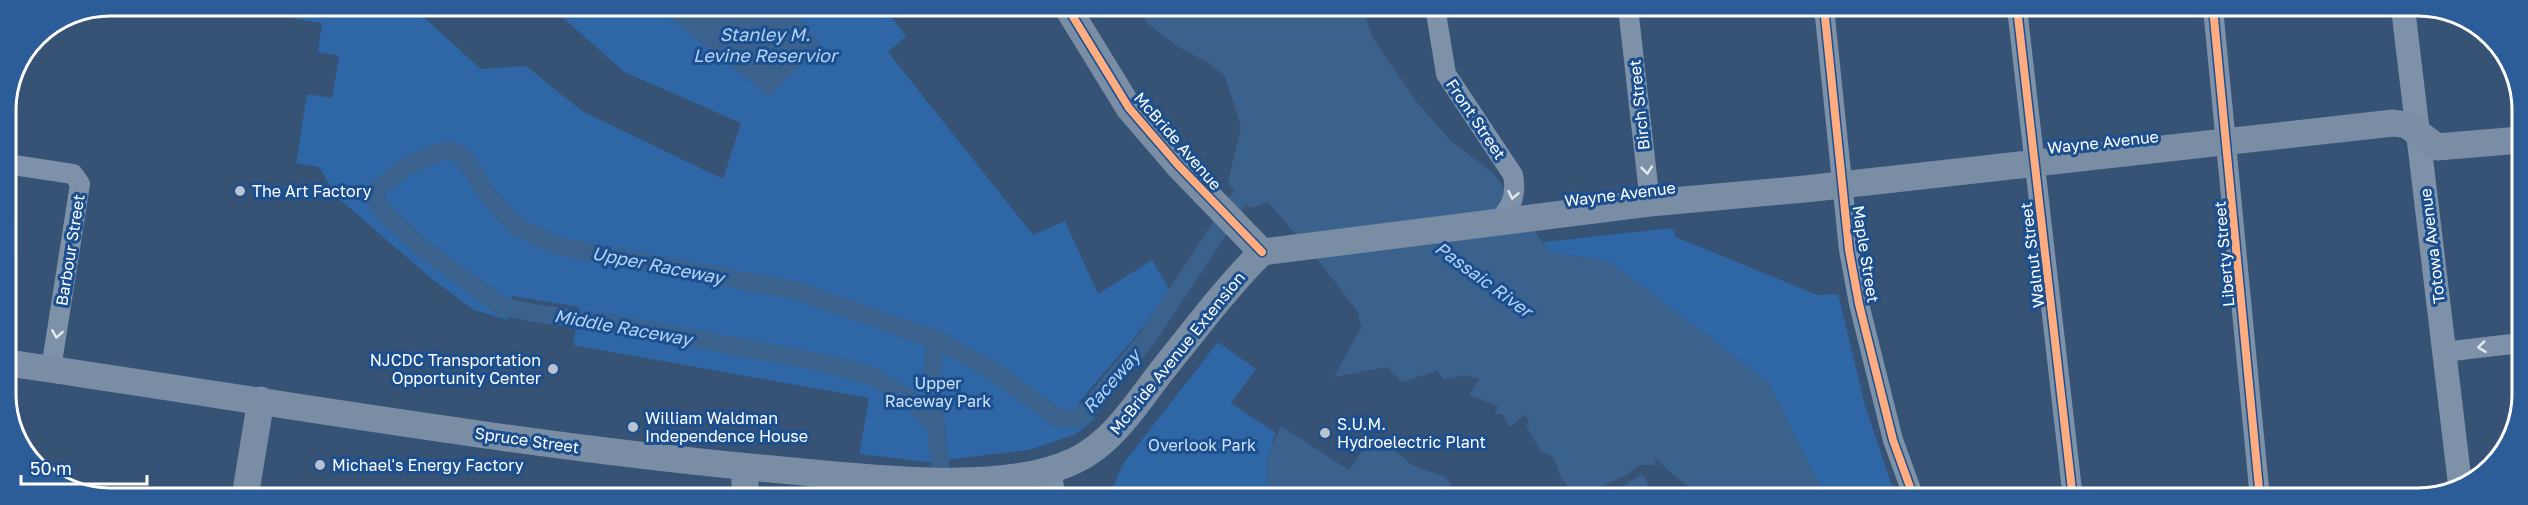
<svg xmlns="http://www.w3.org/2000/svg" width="2528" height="505" font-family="'Golos Text',sans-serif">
<rect width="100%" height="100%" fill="#365274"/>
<!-- green -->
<path fill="#2f66a5" d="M293 6H411L481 69 526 66 582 111 723 179 741 123 624 72 550 6H655L769 96 820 45 790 7H884L906 36 888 52 1033 235 1065 221 1098 294 1152 260 1170 290 1136 336 1078 403 1096 418 1074 435 1029 450 928 462 859 454 869 398 573 345 579 307 512 296 508 320 474 310 432 279 338 198 319 167 296 163 307 94 332 98 339 56 318 52 322 23 291 18Z
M1672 228 1676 237 1817 295 1838 294 1866 409 1896 498H1826L1769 383 1609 261 1550 252 1544 242Z
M1218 342 1256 369 1231 403 1276 433 1273 438 1268 498H1108L1123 464Z"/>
<!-- water -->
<path fill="#3b618d" d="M655 6 790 7 820 45 769 96Z
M1138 7H1362L1373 38 1416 101 1450 140 1494 174 1550 252 1609 261 1769 383 1826 498H1698V494L1667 470 1658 459 1655 460V465H1639L1626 475 1600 487 1601 491 1608 495 1640 475 1645 477 1653 498H1644L1636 494 1627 498H1569L1572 491 1561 478 1554 458 1541 451 1526 426 1529 421 1524 415 1510 427 1502 414H1495L1498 406 1469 395 1479 379 1465 375 1444 380 1437 371 1402 382 1387 367 1334 377 1362 326 1358 318 1360 315 1323 266 1268 202 1251 208 1239 199 1228 182 1241 127 1225 77 1209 63 1178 47 1148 24Z
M1281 426 1349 470 1369 441 1373 449 1394 450 1412 465 1445 477 1460 498 1482 493 1495 498H1267V458Z"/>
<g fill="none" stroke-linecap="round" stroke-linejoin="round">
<!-- canal -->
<path stroke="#3b618d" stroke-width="18" d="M942 342 934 352 931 385 944 498
M937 427 914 402 872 376 824 363 621 325 539 314 503 307 422 248 388 216 377 202 375 191 407 166 442 151H453L465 159 487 194 516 226 558 246 798 291 942 342 996 373 1058 418 1073 419 1084 414 1146 340 1239 199"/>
<!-- minor -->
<path stroke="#7d92a8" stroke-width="20" d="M1435 7 1446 74 1513 175C1517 196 1511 209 1496 223
M1628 7 1650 203
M1824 7 1849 250 1859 304 1893 440 1914 498
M2017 8 2073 499
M2213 8 2260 499
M7 164 73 174 80 184 51 369
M2444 352 2520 343"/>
<!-- tertiary -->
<path stroke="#7d92a8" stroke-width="24" d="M2403 8 2460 484
M1049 471 1054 498"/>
<!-- secondary -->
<path stroke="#798da4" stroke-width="27" d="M1067 7 1129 108 1178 165 1262 252
M1262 252 1650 203 1805 189 2393 123 2407 125 2437 147 2520 140
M8 363C269 401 530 448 793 471 872 478 1005 495 1076 460 1114 441 1136 404 1161 372 1194 331 1225 289 1262 252
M745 467V498
M245 497 261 400"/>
<!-- cycleway casing -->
<g stroke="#1b4f8f" stroke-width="11">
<path id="cycleway" d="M1067 7 1129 108 1178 165 1262 252
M1824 7 1849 250 1859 304 1893 440 1914 498
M2017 8 2073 499
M2213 8 2260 499"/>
</g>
<!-- cycleway -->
<use href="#cycleway" stroke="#ffac80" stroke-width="8"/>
</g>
<!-- one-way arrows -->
<defs><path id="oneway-chevron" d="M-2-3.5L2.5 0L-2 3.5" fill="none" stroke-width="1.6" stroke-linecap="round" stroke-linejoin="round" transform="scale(1.5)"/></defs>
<g stroke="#e5e9ee">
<use href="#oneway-chevron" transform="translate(1647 170) rotate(84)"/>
<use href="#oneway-chevron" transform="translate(1513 195) rotate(102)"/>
<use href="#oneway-chevron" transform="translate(57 334) rotate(99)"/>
<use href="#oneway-chevron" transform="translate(2482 347) rotate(173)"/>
</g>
<!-- markers -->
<g fill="#b9c2ce" stroke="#1b4f8f" stroke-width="2">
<circle cx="240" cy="191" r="6"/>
<circle cx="553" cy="369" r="6"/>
<circle cx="633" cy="427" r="6"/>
<circle cx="1325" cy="433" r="6"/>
<circle cx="320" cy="465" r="6"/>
</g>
<g text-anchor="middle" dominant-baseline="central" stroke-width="6" stroke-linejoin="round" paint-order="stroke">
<!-- street labels -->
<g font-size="16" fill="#fff" stroke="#1b4f8f">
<text transform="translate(1639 105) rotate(-96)">Birch Street</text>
<text transform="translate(1476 119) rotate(56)">Front Street</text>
<text transform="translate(1178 141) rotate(49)">McBride Avenue</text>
<text transform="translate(2103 142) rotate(-6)">Wayne Avenue</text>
<text transform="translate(1620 194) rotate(-7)">Wayne Avenue</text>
<text transform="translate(2432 246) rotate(-97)">Totowa Avenue</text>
<text transform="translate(70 250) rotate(-81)">Barbour Street</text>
<text transform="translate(1866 254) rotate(81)">Maple Street</text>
<text transform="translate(2224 254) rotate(-95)">Liberty Street</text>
<text transform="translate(2032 255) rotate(-97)">Walnut Street</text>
<text transform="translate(1177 353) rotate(-51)">McBride Avenue Extension</text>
<text transform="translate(527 440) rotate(8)">Spruce Street</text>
</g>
<!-- poi labels -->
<g font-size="16" fill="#fff" stroke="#1b4f8f" text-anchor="start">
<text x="252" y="191">The Art Factory</text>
<text x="541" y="360" text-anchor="end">NJCDC Transportation<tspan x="541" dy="18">Opportunity Center</tspan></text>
<text x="645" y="418">William Waldman<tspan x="645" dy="18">Independence House</tspan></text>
<text x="1337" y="424">S.U.M.<tspan x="1337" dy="18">Hydroelectric Plant</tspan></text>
<text x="332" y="465">Michael's Energy Factory</text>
</g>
<!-- park labels -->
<g font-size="16" fill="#cfe3fa" stroke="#1b4f8f">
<text x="938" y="383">Upper<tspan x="938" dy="18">Raceway Park</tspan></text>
<text x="1202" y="445">Overlook Park</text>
</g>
<!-- water labels -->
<g font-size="18" font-style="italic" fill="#b5d3f5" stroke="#1b4f8f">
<text x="765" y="34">Stanley M.<tspan x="765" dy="21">Levine Reservior</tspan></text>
<text transform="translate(658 265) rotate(11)">Upper Raceway</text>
<text transform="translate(1484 279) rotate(36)">Passaic River</text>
<text transform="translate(623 327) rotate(10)">Middle Raceway</text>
<text transform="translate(1111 381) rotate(-49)">Raceway</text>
</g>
</g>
<!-- crop -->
<path d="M0 0H2528V505H0ZM110 16H2418A94 94 0 0 1 2512 110V394A94 94 0 0 1 2418 488H110A94 94 0 0 1 16 394V110A94 94 0 0 1 110 16Z" fill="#2d5d98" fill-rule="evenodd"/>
<path fill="none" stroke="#fff" stroke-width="3" d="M110 16H2418A94 94 0 0 1 2512 110V394A94 94 0 0 1 2418 488H110A94 94 0 0 1 16 394V110A94 94 0 0 1 110 16Z"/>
<!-- scale -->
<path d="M21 475v9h126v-9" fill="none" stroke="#ffffff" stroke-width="3"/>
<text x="30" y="475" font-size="18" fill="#ffffff" stroke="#1b4f8f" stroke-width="4.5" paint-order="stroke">50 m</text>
</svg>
